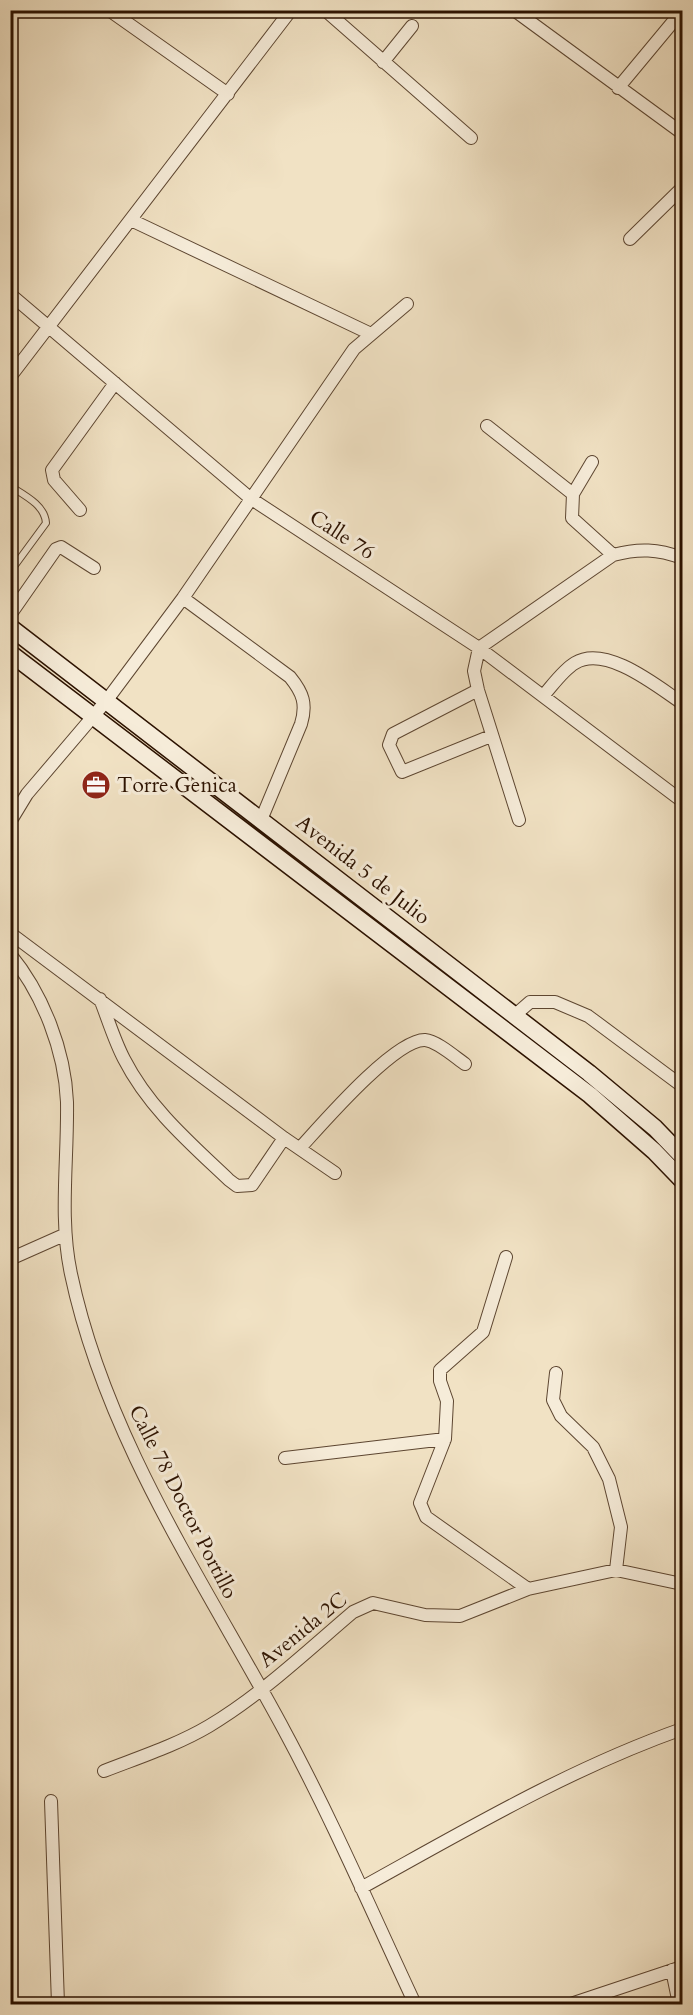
<svg xmlns="http://www.w3.org/2000/svg" width="693" height="2015" font-family="Cardo,serif">
<rect width="100%" height="100%" fill="#f1e2c4"/>
<filter id="stains"><feTurbulence type="fractalNoise" baseFrequency=".00333" numOctaves="4"/><feColorMatrix values="0 0 0 0 .2 0 0 0 0 .09 0 0 0 0 .02 0 0 0 .5 -.17"/></filter>
<radialGradient id="worn" r=".72"><stop offset=".6" stop-color="#630" stop-opacity="0"/><stop offset="1" stop-color="#630" stop-opacity=".3"/></radialGradient>
<g fill="none" stroke-linecap="round" stroke-linejoin="round">
<!-- service casing -->
<g stroke="#5d4631" stroke-width="8">
<path id="service" d="M10 486C24 495 45 505 46 523L10 572"/>
</g>
<!-- minor casing -->
<g stroke="#5d4631" stroke-width="14">
<path id="minor" d="M109 10 228 94
M325 10 471 138
M514 10 682 133
M383 62 412 26
M618 88 682 11
M131 220 371 334
M630 239 682 188
M10 294 250 498 479 648 613 555C639 548 658 549 682 558
M10 377 291 10
M487 426 573 494
M592 462 573 494 572 518 613 555
M80 510 54 480 52 470 115 383
M183 598 290 677C303 693 307 704 301 724L261 820
M10 615 56 549 61 547 94 568
M478 690 393 734 389 745 402 772 491 736
M543 696C552 686 563 670 575 663 606 644 658 687 682 703
M519 820 478 690 474 671 479 648 682 801
M10 822 27 794 107 700 183 598 354 349 407 304
M10 933 284 1138 335 1173
M10 954C43 994 65 1051 67 1102 68 1160 59 1218 71 1274 106 1440 205 1583 284 1730 332 1819 372 1912 415 2004
M100 999C108 1019 114 1040 124 1059 149 1108 190 1143 229 1180L237 1186 252 1185 284 1138
M514 1016 530 1002H555L588 1016 682 1086
M300 1148C322 1124 395 1039 425 1040 437 1041 455 1057 465 1064
M10 1259 64 1235
M556 1373 553 1400 561 1416 593 1447 609 1479 621 1527 616 1570
M445 1439 447 1401 440 1381V1370L483 1332 506 1257
M285 1458 445 1439 420 1503 426 1517 528 1589
M104 1771C140 1757 177 1745 209 1726 261 1695 307 1651 353 1612L373 1603 425 1615 460 1616 528 1589 616 1570 682 1584
M51 1801 58 2004
M361 1888C466 1830 569 1769 682 1729
M672 1970 679 2004
M571 2004 682 1967"/>
</g>
<!-- secondary casing -->
<g stroke="#2c1200" stroke-width="19">
<path id="secondary" d="M10 627 589 1073 655 1128 682 1156
M10 653 590 1095 654 1151 682 1180"/>
</g>
<!-- service -->
<use href="#service" stroke="#f6ecd9" stroke-width="6"/>
<!-- minor -->
<use href="#minor" stroke="#f6ecd9" stroke-width="12"/>
<!-- secondary -->
<use href="#secondary" stroke="#f6ecd9" stroke-width="16"/>
</g>
<!-- icons -->
<defs>
<g id="office-disc" transform="scale(1.5)"><circle r="9.5" fill="#8f2418" stroke="#f6ecd9"/><path d="M-6-3h4V-5.5h4V-3h4V5H-6ZM-1-4.5V-3h2v-1.5ZM-6 0V1H6V0Z" fill="#fff"/></g>
</defs>
<g fill-rule="evenodd">
<use href="#office-disc" x="96" y="785"/>
</g>
<g text-anchor="middle" dominant-baseline="central" stroke-width="6" stroke-linejoin="round" paint-order="stroke">
<!-- street labels -->
<g font-size="21" fill="#2c1200" stroke="#f6ecd9">
<text transform="translate(342 535) rotate(33)">Calle 76</text>
<text transform="translate(363 870) rotate(38)">Avenida 5 de Julio</text>
<text transform="translate(183 1502) rotate(63)">Calle 78 Doctor Portillo</text>
<text transform="translate(303 1630) rotate(-39)">Avenida 2C</text>
</g>
<!-- poi labels -->
<g font-size="21" fill="#2c1200" stroke="#f6ecd9" text-anchor="start">
<text x="117" y="785">Torre Genica</text>
</g>
</g>
<!-- margin -->
<rect width="693" height="2015" fill="none" stroke="#f1e2c4" stroke-width="36"/>
<rect x="12" y="12" width="669" height="1991" fill="none" stroke="#2c1200" stroke-width="3"/>
<rect x="18" y="18" width="657" height="1979" fill="none" stroke="#2c1200" stroke-width="1.5"/>
<rect width="100%" height="100%" filter="url(#stains)"/>
<rect width="100%" height="100%" fill="url(#worn)"/>
</svg>
